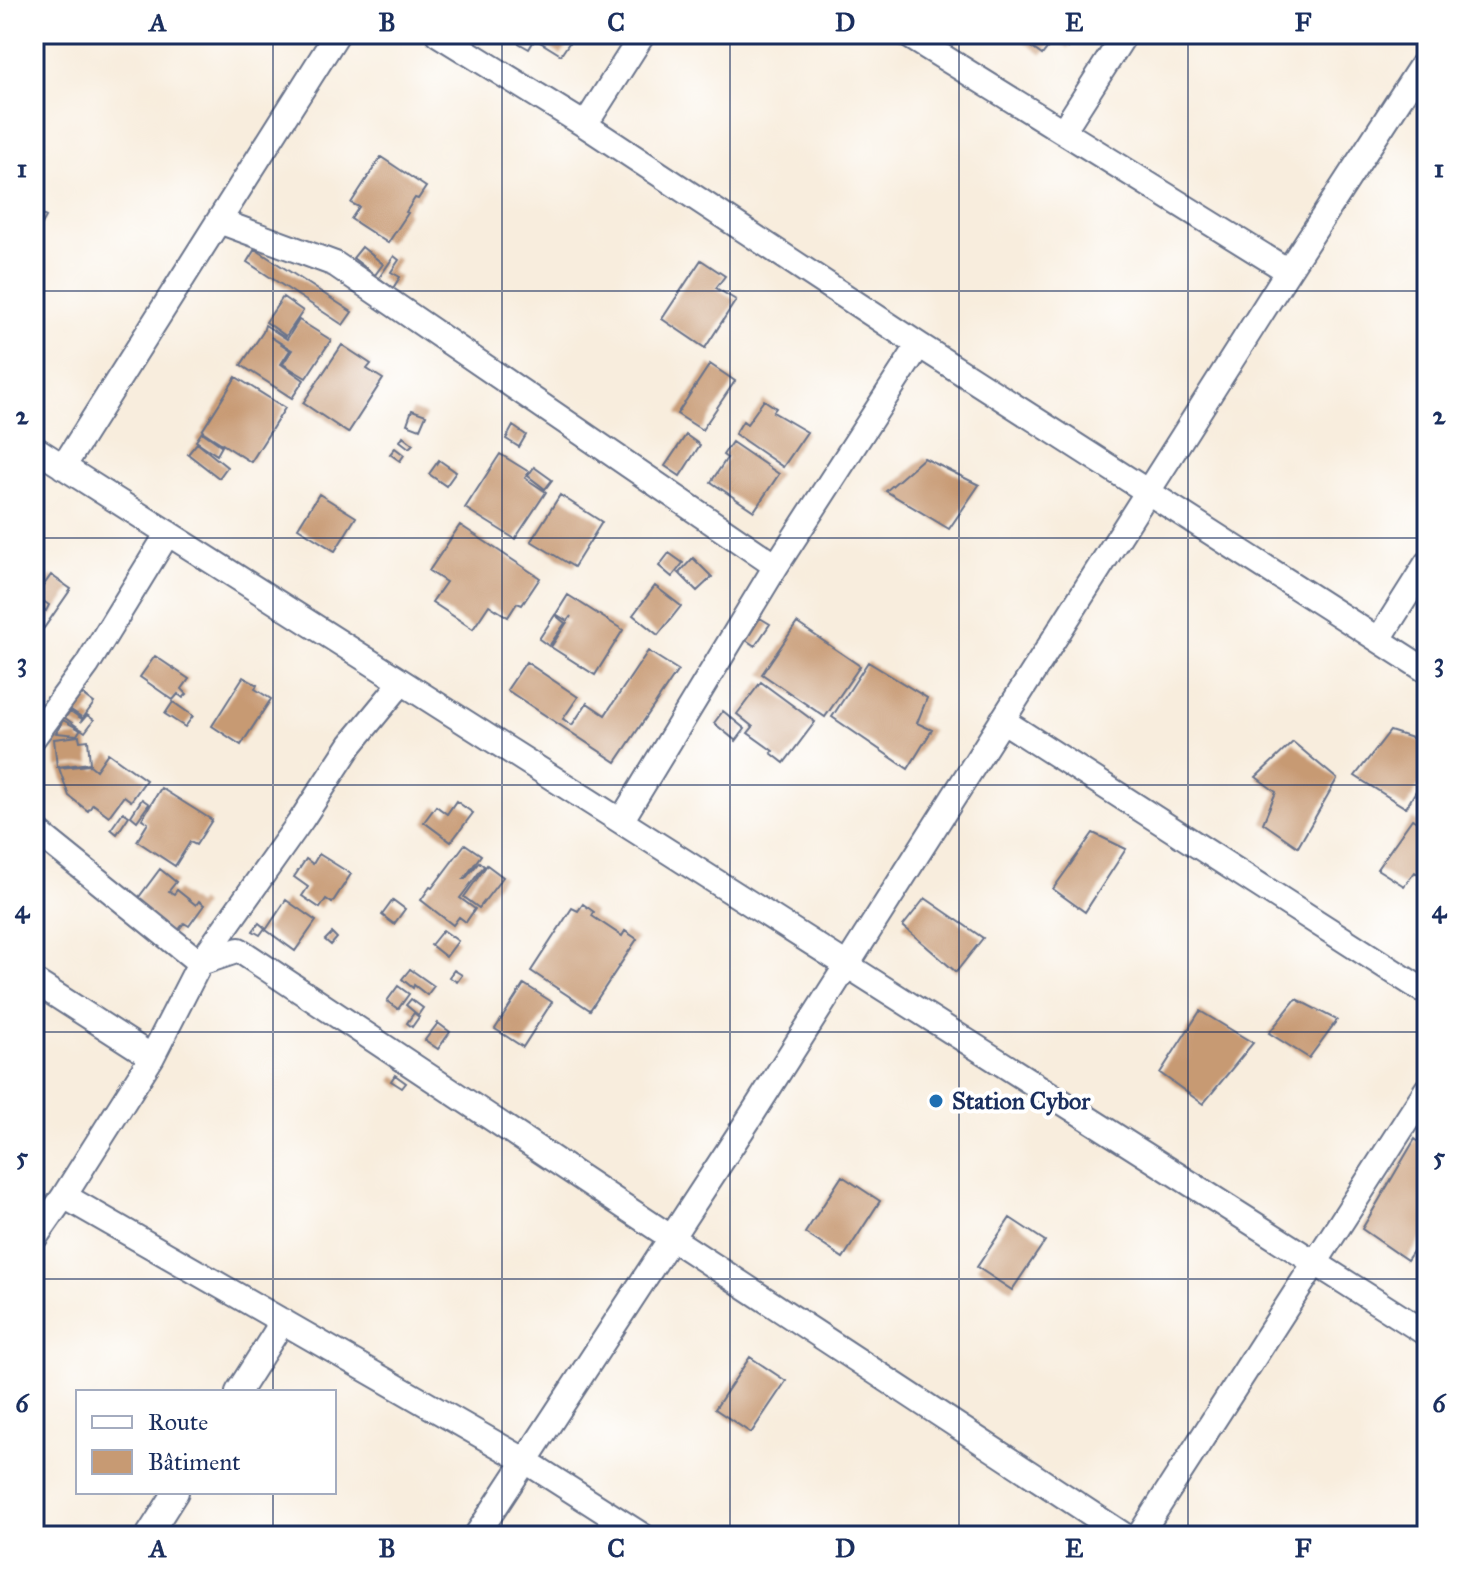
<svg xmlns="http://www.w3.org/2000/svg" width="1461" height="1570" font-family="'IM FELL Great Primer',serif">
<rect width="100%" height="100%" fill="#fff"/>
<filter id="ink" filterUnits="userSpaceOnUse"><feTurbulence type="fractalNoise" baseFrequency=".0125" numOctaves="2"/><feDisplacementMap in="SourceGraphic" scale="16" xChannelSelector="R" yChannelSelector="G"/><feConvolveMatrix kernelMatrix="1 2 1 2 8 2 1 2 1" color-interpolation-filters="sRGB"/></filter>
<filter id="wash" filterUnits="userSpaceOnUse"><feTurbulence type="fractalNoise" baseFrequency=".006" numOctaves="4" result="noise"/><feDisplacementMap in="SourceGraphic" scale="32" xChannelSelector="R" yChannelSelector="G"/><feGaussianBlur stdDeviation="1.8" result="paint"/><feColorMatrix in="noise" values="0 0 0 0 0 0 0 0 0 0 0 0 0 0 0 0 0 1.4 0 .05"/><feComposite in="paint" operator="in"/></filter>
<g filter="url(#wash)">
<rect width="100%" height="100%" fill="#f8eddd"/>
<g id="blocks">
<!-- building -->
<path fill="#c79a73" d="M514 34H575L561 55 535 39 529 49 515 41 518 36Z
M1013 34H1078L1068 48 1055 38 1042 55Z
M381 157 426 187 418 199 415 198 406 212 408 213 388 243 351 219 359 207 351 203Z
M34 211 46 217 34 238Z
M362 247 383 264 375 275 353 258Z
M255 249 352 312 343 325 247 262Z
M394 256 399 260 391 272 400 277 393 288 379 278Z
M701 260 725 276 716 288 736 300 705 348 662 319Z
M283 297 303 311 286 336 266 322Z
M299 320 331 340 306 378 283 364 292 350 271 337 290 350 281 364 304 380 292 398 241 365 263 332 265 325 287 339Z
M342 345 371 364 367 369 383 379 348 433 303 403Z
M710 364 735 381 702 430 677 414Z
M236 377 285 408 251 462 202 431Z
M764 400 776 408 773 412 807 432 783 467 735 434 743 421 747 424Z
M412 410 426 415 420 429 407 424Z
M513 426 526 435 519 447 506 439Z
M202 432 222 446 217 455 196 441Z
M686 435 700 445 680 476 665 466Z
M403 436 413 444 409 448 400 441Z
M732 442 779 474 754 511 711 482 727 458 723 455Z
M197 443 227 467 219 478 188 454Z
M395 448 404 455 400 461 390 454Z
M500 454 529 472 525 478 546 492 515 539 465 508Z
M924 458 979 485 949 529 886 491Z
M439 460 456 472 446 486 429 474Z
M534 467 552 480 545 489 528 476Z
M319 494 356 517 335 551 298 528Z
M560 495 602 522 574 567 531 541Z
M460 525 540 578 522 605 517 603 508 617 489 605 473 629 432 602 446 582 429 571Z
M669 553 683 563 672 577 659 566Z
M693 558 712 577 697 591 679 573Z
M51 575 71 589 44 628 34 621V610L38 605 46 611 49 605 36 596Z
M655 586 681 606 658 635 633 615Z
M568 595 623 630 595 675 551 647 571 616 567 621 556 614Z
M555 615 565 623 549 646 539 639Z
M760 618 770 624 755 646 746 640Z
M797 623 860 666 825 717 762 674Z
M648 651 678 670 616 762 507 690 526 662 578 697 563 719 572 725 587 703 605 715Z
M155 656 189 679 182 689 187 694 183 698 178 694 173 700 140 677Z
M868 662 927 698 917 723 932 730 908 769 832 717Z
M243 677 257 685 255 689 271 699 241 745 212 726Z
M761 682 815 722 784 763 771 753 773 751 748 733 753 727 737 714Z
M79 692 94 703 83 718 68 708Z
M173 702 193 716 185 727 165 714Z
M70 711 82 719 81 722 87 715 94 720 85 732 65 718Z
M723 711 745 729 736 741 714 723Z
M63 720 80 730 77 735 56 733Z
M1390 731 1427 743V772L1406 808 1355 776Z
M79 736 80 741 88 740 90 763 57 767 54 739Z
M1293 742 1337 779 1298 847 1263 823 1276 792 1256 777Z
M108 753 146 780 131 801 124 796 109 816 93 804 88 811 69 796 59 768 90 765 96 770Z
M161 788 212 820 196 845 190 842 175 866 137 841 148 823 142 819Z
M142 799 149 804 137 821 131 816Z
M456 801 473 813 451 842 424 822 436 806 447 814Z
M123 812 129 816 117 834 111 829Z
M1412 819 1427 827V879L1415 872 1404 886 1377 869Z
M1093 833 1126 849 1085 912 1053 889Z
M465 844 481 855 464 879H465L479 862 484 866 460 898 475 909 466 922 459 917 453 925 421 900 430 887 432 888Z
M319 854 351 874 332 903 326 899 320 908 302 896 308 887 294 877 306 859 313 864Z
M487 865 503 877 479 908 464 897Z
M160 869 176 882 169 891 174 894 177 890 196 905 199 901 204 905 189 926 184 923 174 936 133 905Z
M925 898 983 938 956 972 903 926Z
M286 900 316 921 295 951 266 930Z
M393 900 405 909 394 924 382 915Z
M583 904 594 912 592 916 622 936 625 931 637 939 590 1010 531 971 572 908 578 911Z
M259 923 265 928 260 935 253 931Z
M443 930 458 941 446 957 431 945Z
M332 933 337 938 331 945 325 940Z
M410 969 434 986 427 995 414 985 413 988 402 979Z
M454 970 462 975 457 982 449 977Z
M524 984 552 1002 523 1047 495 1029Z
M398 986 409 994 398 1009 387 1001Z
M411 999 423 1008 418 1015 406 1005Z
M1296 999 1337 1020 1309 1058 1269 1033Z
M1200 1011 1253 1043 1203 1104 1160 1073Z
M414 1013 419 1017 412 1027 407 1023Z
M438 1023 450 1032 438 1049 425 1040Z
M395 1075 406 1083 402 1088 391 1081Z
M1415 1139 1427 1148V1231L1407 1260 1362 1229Z
M842 1176 880 1201 843 1258 805 1233Z
M1010 1218 1045 1241 1012 1290 977 1267Z
M750 1357 786 1381 751 1433 715 1409Z"/>
</g>
</g>
<g filter="url(#ink)">
<use href="#blocks" fill-opacity="0" stroke="#68728a" stroke-width="2"/>
<g fill="none" stroke-linecap="round" stroke-linejoin="round">
<!-- street casing -->
<g stroke="#68728a" stroke-width="28">
<path id="street" d="M438 34 585 125 919 345 1427 671
M906 34 1288 271
M585 125 643 34
M1063 131 1125 34
M219 221 335 264 776 566
M34 448 1427 1334
M63 467 337 34
M1379 639 1427 563
M1002 720 1427 993
M34 737 87 665 168 533
M621 821 776 566 919 345
M34 829 200 963 239 950 670 1237 1125 1536
M34 981 152 1057
M64 1196 524 1460 643 1536
M34 1239 64 1196 152 1057 200 963 302 819 351 744 402 682
M238 1392 283 1321
M148 1536 176 1492
M476 1536 751 1116 1288 271 1427 57
M1139 1536 1427 1089"/>
</g>
<!-- street -->
<use href="#street" stroke="#fff" stroke-width="24"/>
</g>
</g>
<!-- grid -->
<path fill="none" stroke="#1b2f5e" stroke-width="2" stroke-opacity="0.55" d="M273 34V1392M502 34V1536M730 34V1536M959 34V1536M1188 34V1536M34 291H1427M34 538H1427M34 785H1427M34 1032H1427M34 1279H1427M273 1492V1536"/>
<!-- markers -->
<circle fill="#1f6fb2" stroke="#fff" stroke-width="3" cx="936" cy="1101" r="8"/>
<g text-anchor="middle" dominant-baseline="central" stroke-width="8" stroke-linejoin="round" paint-order="stroke">
<!-- poi labels -->
<g font-size="24" font-weight="bold" fill="#1b2f5e" stroke="#fff" text-anchor="start">
<text x="952" y="1101">Station Cybor</text>
</g>
</g>
<!-- margin -->
<rect width="1461" height="1570" fill="none" stroke="#fff" stroke-width="88"/>
<!-- legend -->
<rect x="76" y="1390" width="260" height="104" fill="#ffffff" stroke="#a4acbf" stroke-width="2"/>
<rect x="92" y="1416" width="40" height="12" fill="#ffffff" stroke="#a4acbf" stroke-width="2"/>
<text x="148" y="1430" font-size="24" fill="#1b2f5e">Route</text>
<rect x="92" y="1450" width="40" height="24" fill="#c79a73" stroke="#a4acbf" stroke-width="2"/>
<text x="148" y="1470" font-size="24" fill="#1b2f5e">Bâtiment</text>
<rect x="44" y="44" width="1373" height="1482" fill="none" stroke="#1b2f5e" stroke-width="3"/>
<g font-size="26" text-anchor="middle" font-weight="bold" fill="#1b2f5e">
<text x="158" y="31">A</text>
<text x="387" y="31">B</text>
<text x="616" y="31">C</text>
<text x="845" y="31">D</text>
<text x="1074" y="31">E</text>
<text x="1303" y="31">F</text>
<text x="22" y="177">1</text>
<text x="1439" y="177">1</text>
<text x="22" y="424">2</text>
<text x="1439" y="424">2</text>
<text x="22" y="671">3</text>
<text x="1439" y="671">3</text>
<text x="22" y="918">4</text>
<text x="1439" y="918">4</text>
<text x="22" y="1165">5</text>
<text x="1439" y="1165">5</text>
<text x="22" y="1412">6</text>
<text x="1439" y="1412">6</text>
<text x="158" y="1557">A</text>
<text x="387" y="1557">B</text>
<text x="616" y="1557">C</text>
<text x="845" y="1557">D</text>
<text x="1074" y="1557">E</text>
<text x="1303" y="1557">F</text>
</g>
</svg>
